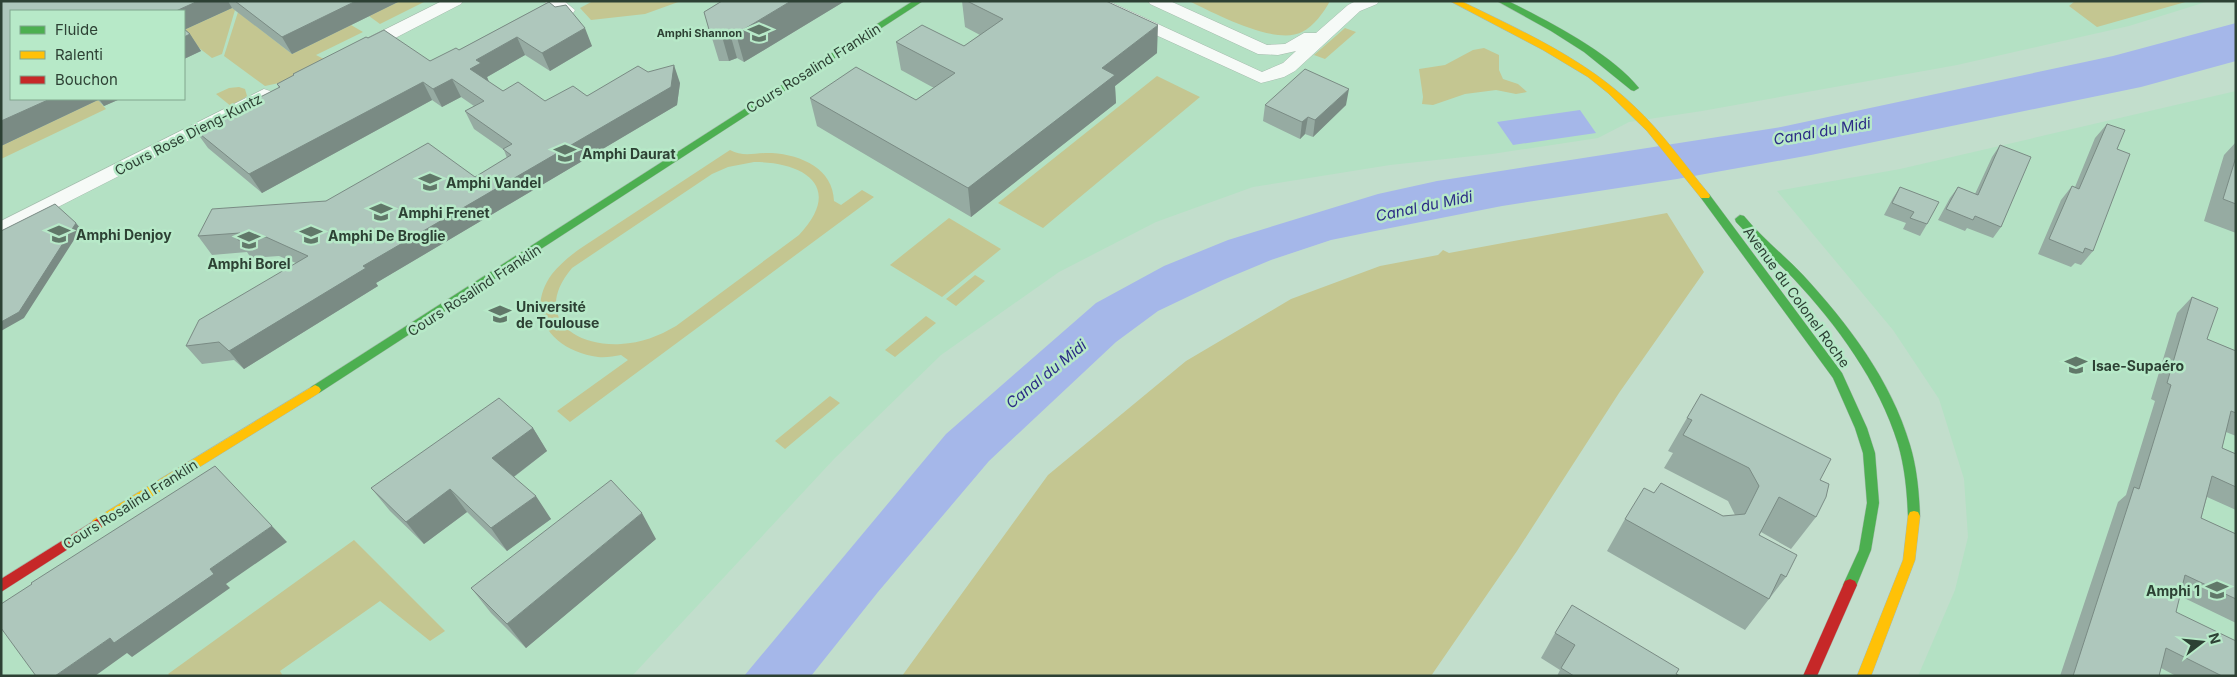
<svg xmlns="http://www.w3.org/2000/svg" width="2237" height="677" font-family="Inter,sans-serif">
<rect width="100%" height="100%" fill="#c2decc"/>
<!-- built -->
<path fill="#b4e1c4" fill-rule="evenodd" d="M1 1H2209L2129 26 1957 65 1702 111 1629 122 1598 138 1492 154 1390 165 1253 187 1156 222 1059 272 941 355 834 459 632 676H1ZM11 11H184V99H11Z
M2236 91V676H1918L1955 590 1968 537 1964 479 1939 399 1893 330 1777 191 1900 169Z"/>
<!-- green -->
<path fill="#c4c691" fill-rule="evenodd" d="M400 1H426L380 24 369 16Z
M593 1H681L645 14 591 20 580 8Z
M1189 1H1330C1324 12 1314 26 1302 32 1275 46 1214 13 1189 1Z
M2075 1H2189L2097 27 2069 6Z
M232 8 235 10 222 54 212 58 185 37 184 30Z
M238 12 292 54 351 25 363 32 316 55 326 60 279 83 265 86 224 56Z
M1345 28 1356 32 1325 59 1314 55Z
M1484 48 1499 55V70L1503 79 1518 84 1527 92 1516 94 1496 90 1465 94 1433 105 1422 104 1423 97 1419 69 1445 65 1473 50Z
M1157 76 1200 97 1043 228 998 203Z
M239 87 245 89 247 96 232 107 216 94 229 88Z
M98 100 106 109 1 159V146Z
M730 150C744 158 757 152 772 153 802 155 833 169 834 201L841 205 862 190 874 197 570 422 557 411 628 360 621 355C614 356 606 358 598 357 555 352 522 315 552 274 561 263 572 254 584 246ZM754 162C805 162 844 187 799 235L676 326C659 336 641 343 621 344 571 347 533 314 572 268L712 174 728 167Z
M1667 213 1704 272 1619 393 1517 551 1431 676H902L1048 475 1186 361 1291 299 1380 266 1438 255 1443 250 1449 253Z
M949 218 1001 249 942 297 890 265Z
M975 275 985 281 956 306 946 299Z
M926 316 936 323 895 357 885 350Z
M830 396 840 403 785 449 775 441Z
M354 540 445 631 430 641 380 601 280 671 283 676H170L168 674Z"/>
<!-- water -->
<path fill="#a5b7e9" d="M2236 23V61L2141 87 1811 155 1677 179 1502 206 1370 232 1331 240 1271 260 1223 280 1158 311 1116 342 989 461 878 592 811 676H744L946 434 1096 303 1164 266 1228 240 1378 194 1437 181 1781 127 2113 56Z
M1580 110 1596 133 1513 145 1497 122Z"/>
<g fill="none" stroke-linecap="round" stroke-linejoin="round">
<!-- street casing -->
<g stroke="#a5bbad" stroke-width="1">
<path id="street" d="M442 1H463L461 4 370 51H358L356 47 358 43Z
M544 1H564L575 10 573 13C562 16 551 9 544 1Z
M1086 1H1108L1262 72 1283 63 1296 51 1278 55 1258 54 1150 4 1148 1H1170L1267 45 1285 44 1304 33H1316L1348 5 1356 1H1379L1377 4 1360 11 1295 71 1284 77 1261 83 1088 4Z
M264 89 270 91 273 95 270 99 1 236V221Z"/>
</g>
<!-- fast casing -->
<g stroke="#a5bbad" stroke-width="1">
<path id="fast" d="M913 1H923L319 393H311L309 390 311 387Z
M1497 1H1508C1548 21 1611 53 1639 88L1634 91 1631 90 1584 52 1551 31Z
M1705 193 1709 194 1842 373 1867 428 1875 453 1879 503 1871 550 1855 589 1850 591 1845 589 1843 585 1859 550 1867 503 1863 453 1855 428 1833 378 1701 198 1700 196 1701 194Z
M1740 215 1744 216C1762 238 1784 255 1803 275 1848 324 1891 380 1910 445 1917 468 1919 492 1920 516L1918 520 1914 521 1910 520 1908 516C1907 492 1905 468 1898 444 1879 382 1837 325 1793 278 1775 259 1754 242 1736 222L1735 219Z"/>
</g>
<!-- slow casing -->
<g stroke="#a5bbad" stroke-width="1">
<path id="slow" d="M1450 1H1461C1522 31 1585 59 1634 106 1662 132 1684 164 1709 194L1710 196 1709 198H1701L1647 131 1608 93 1588 77 1543 50Z
M315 385 319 387 321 390 319 393 101 528 97 529 93 528 91 524 93 520Z
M1914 511 1918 512 1920 516 1915 560 1871 676H1857L1903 560 1908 516 1910 512Z"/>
</g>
<!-- jam casing -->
<g stroke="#a5bbad" stroke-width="1">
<path id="jam" d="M97 519 101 520 103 524 101 528 1 592V579Z
M1850 579 1855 581 1857 585 1817 676H1803L1845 581Z"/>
</g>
<!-- street -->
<use href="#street" fill="#f6faf7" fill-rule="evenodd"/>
<!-- fast -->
<use href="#fast" fill="#4caf50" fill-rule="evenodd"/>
<!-- slow -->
<use href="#slow" fill="#ffc107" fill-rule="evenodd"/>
<!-- jam -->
<use href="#jam" fill="#c62828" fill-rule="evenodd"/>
</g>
<!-- wall -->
<path fill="#96aba2" d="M1 1H400L292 54 232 8 185 29 190 34 201 51 184 59V11H11V99H120L104 106 98 100 1 146Z
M722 1H845L744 62 737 58 729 61H719L704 12Z
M962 1H1106L1157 53 1115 86 1116 103 971 217 817 126 810 98 916 100 934 88 901 70 896 42 964 46 980 35 965 27Z
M549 2 592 46 550 71 525 55 487 77 489 82 503 91 545 101 587 96 648 72 680 83 677 105 376 283 378 286 244 369 234 360 202 364 186 346 296 263 279 256 251 258 247 252 212 255 198 236 326 201 475 177 507 158 504 150 474 129 465 111 474 106 461 97 442 107 432 100 262 193 208 148 195 130 279 88 277 84 294 76 293 74 368 38 430 61 459 50Z
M1265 105H1346L1313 137 1305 134 1300 139 1263 121Z
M2107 124 2117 149 2093 251 2081 265 2075 263 2071 267 2038 254 2061 200 2072 186 2075 187 2095 138Z
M2236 142V233L2204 221 2224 155Z
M2000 145 2001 227 1993 238 1967 228 1965 231 1938 220 1950 198 1958 187 1975 194 1992 157Z
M1900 187 1927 224 1920 236 1903 229 1906 223 1884 215 1893 198Z
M2192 297 2207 339 2236 351V436L2226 432 2222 448 2236 454V510L2207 497 2201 518 2236 534V623L2180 596 2176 612 2236 676H2176L2161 668 2159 676H2060L2118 502 2126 495 2155 401 2151 399 2177 313Z
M1687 418 1820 480 1816 517 1791 549 1761 532 1759 535 1786 577 1745 630 1607 551 1625 519 1654 493 1723 516 1735 515 1728 501 1664 468 1673 453 1668 451Z
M533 428 547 451 514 477 551 519 507 551 467 512 424 544 390 511 371 488Z
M656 539 526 648 491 613 471 588Z
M1555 633 1676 674 1680 676H1557L1560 670 1541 658Z"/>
<!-- shaded-wall -->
<path fill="#7a8b84" d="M198 1H228L232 8 184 30V11H176Z
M356 1H400L292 54 282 37Z
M791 1H845L744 62 736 34Z
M1158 25 1157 53 1115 86 1116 103 971 217 968 188 1102 68Z
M585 28 592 46 550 71 542 53Z
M729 30 737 58 729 61 721 33Z
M190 34 201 51 184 59V37Z
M517 37 525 55 487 77 489 82 470 69 476 60Z
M674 65 680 83 677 105 376 283 378 286 244 369 229 351Z
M452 79 461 97 442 107 433 89Z
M423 82 432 100 262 193 249 174Z
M1349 89 1346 105 1313 137 1315 120Z
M50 99H98V100L1 146V121Z
M99 99H120L104 106Z
M1308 117 1305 134 1300 139 1302 122Z
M76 223 81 229 24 318 1 331V322Z
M533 428 547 451 508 481 492 458Z
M450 489 467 512 424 544 406 522Z
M536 496 551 519 507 551 491 528Z
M642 513 656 539 526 648 507 624Z
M272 526 287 542 226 584 230 588 132 657 127 653 95 676H55Z"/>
<!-- building -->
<path fill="#aec7bc" stroke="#7a8b84" d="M1 1H198L176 11H11V99H50L1 121Z
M235 1H356L282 37Z
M722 1H791L736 34 729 30 721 33H710L704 12Z
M967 1H1106L1158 25 1102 68 1115 75 968 188 810 98 856 67 916 100 955 73 896 42 922 25 964 46 1003 19Z
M549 2 555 7 566 5 585 28 542 53 517 37 476 60 481 63 470 69 503 91 518 82 545 101 573 86 587 96 638 66 648 72 674 65 671 87 363 266 366 268 229 351 219 342 186 346 199 320 308 256 266 237 238 240 240 233 198 236 212 209 326 201 428 143 475 177 511 155 503 149 512 144 465 111 484 101 452 79 433 89 423 82 249 174 195 130 280 87 277 84 294 75 293 74 366 37 368 38 384 30 430 61 456 48 459 50Z
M184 29 190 34 184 37Z
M1305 69 1349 89 1315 120 1308 117 1302 122 1265 105Z
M2107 124 2125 130 2117 149 2130 154 2093 251 2085 248 2083 253 2049 239 2072 186 2079 189Z
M2000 145 2031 157 2001 227 1975 216 1973 220 1946 209 1958 187 1978 195Z
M2236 157V204L2223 199Z
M1900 187 1939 202 1927 224 1910 218 1914 212 1892 203Z
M55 204 76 223 19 312 1 322V231Z
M2192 297 2218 308 2207 339 2236 351V413L2231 411 2222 448 2236 454V487L2212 476 2201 518 2236 534V599L2185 575 2176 612 2236 641V676H2222L2166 648 2159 676H2073L2134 487 2139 489 2171 385 2167 383Z
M1701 394 1831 459 1820 480 1829 484 1826 497 1816 517 1779 497 1759 535 1797 555 1786 577 1781 574 1769 599 1625 519 1644 488 1654 493 1661 483 1723 516 1745 514 1759 486 1749 468 1683 435 1692 420 1687 418Z
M499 398 533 428 492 458 536 496 491 528 450 489 406 522 371 488Z
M215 466 272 526 210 569 214 574 114 643 110 638 55 676H36L1 628V604L32 584 31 583Z
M611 480 642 513 507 624 471 588Z
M1572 605 1679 669 1676 674 1680 676H1574L1561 668 1575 645 1555 633Z"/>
<!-- icons -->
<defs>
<g id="university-bare" transform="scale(1.725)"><path d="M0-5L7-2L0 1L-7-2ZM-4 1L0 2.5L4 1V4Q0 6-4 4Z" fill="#617869" stroke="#b7e9c8" stroke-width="2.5" paint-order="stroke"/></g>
</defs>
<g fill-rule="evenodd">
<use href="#university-bare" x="759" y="33"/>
<use href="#university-bare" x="565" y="153"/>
<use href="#university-bare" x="430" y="182"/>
<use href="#university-bare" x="381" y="212"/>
<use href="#university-bare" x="59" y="234"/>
<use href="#university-bare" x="311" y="235"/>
<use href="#university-bare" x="249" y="240"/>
<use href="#university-bare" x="500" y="314"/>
<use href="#university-bare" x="2076" y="365"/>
<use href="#university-bare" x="2217" y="590"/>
</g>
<g text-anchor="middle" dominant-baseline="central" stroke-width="5" stroke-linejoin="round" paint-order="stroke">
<!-- far-poi labels -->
<g font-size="11" font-weight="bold" fill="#2d4134" stroke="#b7e9c8" text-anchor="end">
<text x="742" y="33">Amphi Shannon</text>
</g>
<!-- street labels -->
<g font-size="14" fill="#2d4134" stroke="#b7e9c8">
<text transform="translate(813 68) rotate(-32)">Cours Rosalind Franklin</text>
<text transform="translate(188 134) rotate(-27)">Cours Rose Dieng-Kuntz</text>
<text transform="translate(474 290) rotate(-33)">Cours Rosalind Franklin</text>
<text transform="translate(1797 297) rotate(54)">Avenue du Colonel Roche</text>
<text transform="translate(130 504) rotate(-32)">Cours Rosalind Franklin</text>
</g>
<!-- poi labels -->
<g font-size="14" font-weight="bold" fill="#2d4134" stroke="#b7e9c8" text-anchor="start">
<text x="582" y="153">Amphi Daurat</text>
<text x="446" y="182">Amphi Vandel</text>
<text x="398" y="212">Amphi Frenet</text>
<text x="76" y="234">Amphi Denjoy</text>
<text x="328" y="235">Amphi De Broglie</text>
<text x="249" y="263" text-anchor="middle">Amphi Borel</text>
<text x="516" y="306">Université<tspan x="516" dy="16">de Toulouse</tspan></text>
<text x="2092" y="365">Isae-Supaéro</text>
<text x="2200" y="590" text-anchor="end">Amphi 1</text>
</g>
<!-- water labels -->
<g font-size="15" font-style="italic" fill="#2b2c86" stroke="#b7e9c8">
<text transform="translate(1822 131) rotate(-10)">Canal du Midi</text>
<text transform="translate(1424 206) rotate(-12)">Canal du Midi</text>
<text transform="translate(1046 374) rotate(-39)">Canal du Midi</text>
</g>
</g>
<!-- border -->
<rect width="2237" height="677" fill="none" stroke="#2d4134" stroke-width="5"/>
<!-- legend -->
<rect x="10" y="10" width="175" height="90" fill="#b7e9c8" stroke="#80a68d"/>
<rect x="20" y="26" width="25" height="8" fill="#4caf50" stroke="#80a68d"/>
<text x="55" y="35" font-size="15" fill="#2d4134">Fluide</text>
<rect x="20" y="51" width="25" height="8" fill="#ffc107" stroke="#80a68d"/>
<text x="55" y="60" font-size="15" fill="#2d4134">Ralenti</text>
<rect x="20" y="76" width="25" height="8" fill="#c62828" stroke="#80a68d"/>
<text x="55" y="85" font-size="15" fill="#2d4134">Bouchon</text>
<!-- north arrow -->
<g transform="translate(2202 642) rotate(74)" stroke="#b7e9c8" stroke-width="4" paint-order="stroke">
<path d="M0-4L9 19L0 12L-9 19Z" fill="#2d4134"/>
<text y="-8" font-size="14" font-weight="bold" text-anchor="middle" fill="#2d4134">N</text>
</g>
</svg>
